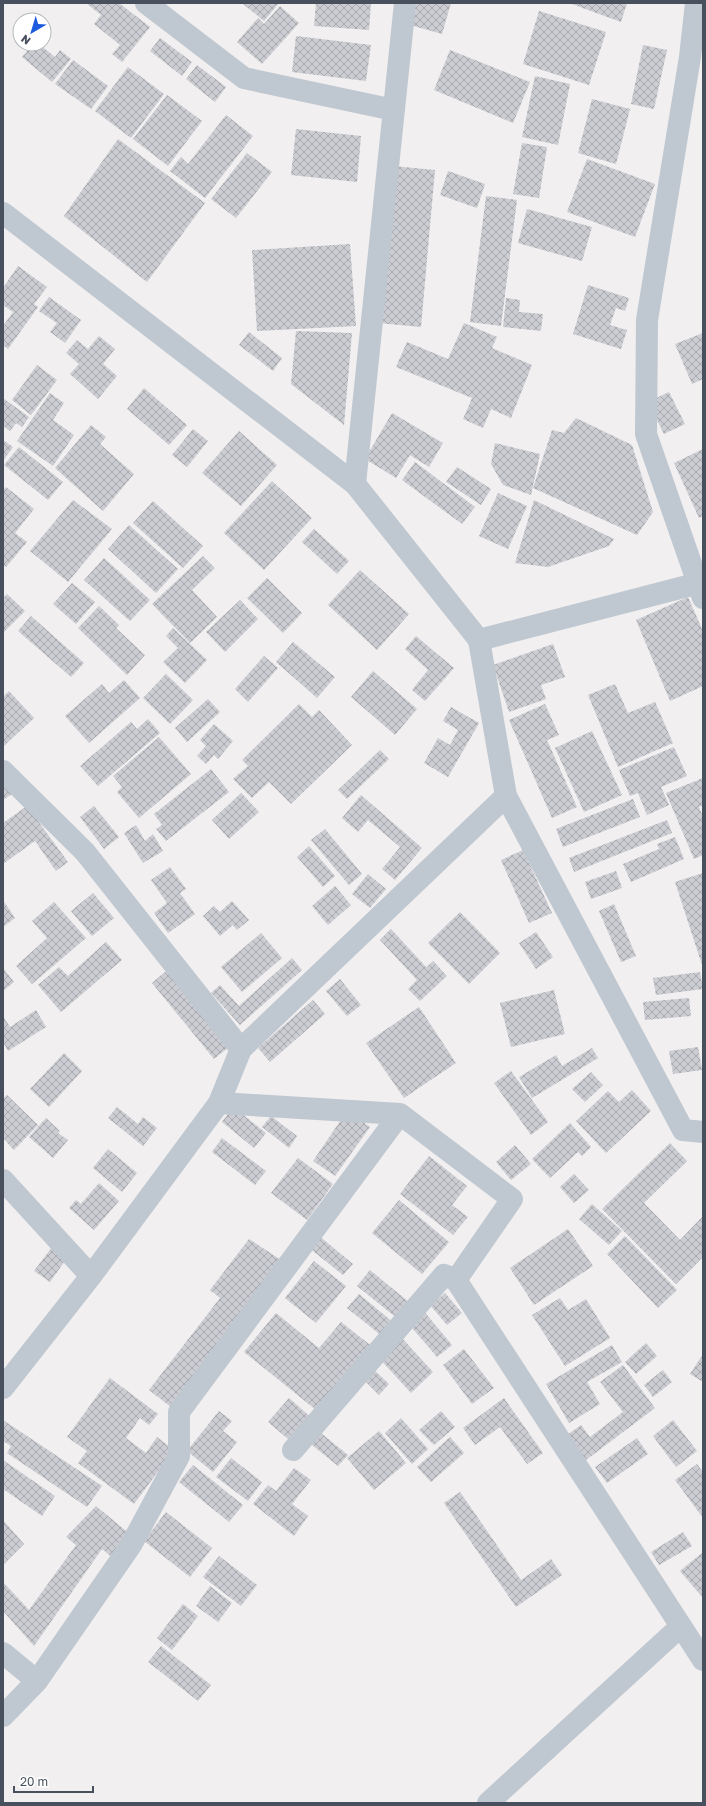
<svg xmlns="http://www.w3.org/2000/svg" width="706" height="1806" font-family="'Golos Text',sans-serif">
<defs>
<pattern id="building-cross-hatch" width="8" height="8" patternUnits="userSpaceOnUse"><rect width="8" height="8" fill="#cccdd3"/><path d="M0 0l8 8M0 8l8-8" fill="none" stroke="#a7a9ae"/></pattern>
</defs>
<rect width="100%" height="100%" fill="#f1efef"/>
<!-- building -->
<path fill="url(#building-cross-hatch)" d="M86 3H119L150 27 122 62 112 54 120 45 94 24 101 15Z
M242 3H279L264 21Z
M316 3H371L369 30 314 26Z
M416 3H451L442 34 410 25Z
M569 3H627L621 22Z
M280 6 299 23 262 64 237 42 258 18 264 24Z
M539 11 606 32 589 85 523 64Z
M296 36 371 45 366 81 292 72Z
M160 38 192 62 182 76 150 51Z
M33 44H39L55 57 60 50 71 59 52 82 22 57Z
M643 45 667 50 654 109 631 104Z
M450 50 530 82 513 123 434 90Z
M73 60 108 86 91 109 55 84Z
M197 65 226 87 215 102 186 79Z
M128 67 164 94 131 138 95 111Z
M535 76 570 84 558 145 522 137Z
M167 95 202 121 168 166 133 139Z
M592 99 630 109 616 164 578 153Z
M226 115 253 136 205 198 170 171 181 157 188 164Z
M296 129 361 136 357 182 291 175Z
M118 139 205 203 147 282 64 216Z
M522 143 547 147 539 198 513 194Z
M247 153 272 172 236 218 211 199Z
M587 159 655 184 635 237 567 212Z
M393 166 435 170 421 327 378 323Z
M448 171 485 184 477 208 440 195Z
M486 196 517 200 501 326 470 322Z
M527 209 592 227 582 261 518 243Z
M350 244 356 326 257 331 252 250Z
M18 266 47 287 34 304 38 307 8 349 3 345V326L13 312 3 305V288Z
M588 285 629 298 625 311 616 308 610 325 627 330 621 349 573 334Z
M49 297 81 320 65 343 50 332 57 323 39 311Z
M506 298 520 300 519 312 543 314 541 331 503 327Z
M464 323 497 337 492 348 532 365 511 418 491 409 483 428 463 419 472 398 396 367 407 342 448 359Z
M296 331 352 333 344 425 291 384Z
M249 332 282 358 273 371 239 345Z
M703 333V379L692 384 675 344Z
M99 336 115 349 103 364 117 376 98 399 70 374 79 364 66 353 77 340 88 349Z
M37 365 57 380 31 415 12 400Z
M144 388 187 425 169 445 127 409Z
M669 392 685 424 664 434 648 402Z
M50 393 64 403 53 420 74 435 53 466 17 441Z
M3 398 29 417 22 427 16 423 10 431 3 426Z
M392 413 443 443 429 467 410 455 396 478 365 459Z
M576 418 632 445 653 512 637 535 533 488 552 430 564 433Z
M91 425 106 437 100 444 134 474 103 511 55 468Z
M193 429 208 441 187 467 172 455Z
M239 431 277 465 241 506 202 473Z
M3 440 13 447 3 461Z
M495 443 540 454 531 495 503 485 491 464Z
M19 447 63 482 48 500 4 465Z
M703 449V516L699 518 674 463Z
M415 462 475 507 462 524 402 480Z
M457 467 491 489 481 505 446 482Z
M272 481 312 518 264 570 224 533Z
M6 487 34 509 15 533 27 542 6 567 3 565V490Z
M498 493 527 506 508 549 479 536Z
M73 500 112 529 68 582 30 551Z
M534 500 614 539 609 546 548 567 515 563Z
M153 501 203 546 183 568 133 523Z
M129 525 178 569 156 593 108 549Z
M314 529 349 561 337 574 302 542Z
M203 556 215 568 192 590 217 617 190 643 152 604Z
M104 558 150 600 130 621 84 580Z
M360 570 409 614 377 650 328 605Z
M267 578 302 613 283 633 247 598Z
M72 583 95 602 76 624 53 604Z
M7 594 25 611 3 633V598Z
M688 597 703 631V686L670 701 636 620Z
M240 600 258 619 225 652 206 632Z
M99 606 119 625 116 628 145 655 127 675 78 628Z
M31 616 84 663 71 677 18 631Z
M173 628 207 660 185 683 163 662 178 648 166 636Z
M416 636 454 668 425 701 412 690 428 670 405 649Z
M293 642 335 677 317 698 276 662Z
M553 644 565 677 541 685 546 699 509 712 493 665Z
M264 656 278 668 248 702 235 689Z
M373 671 417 709 395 735 351 697Z
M166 674 193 700 170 724 143 698Z
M124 680 140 698 89 743 65 716 102 684 109 693Z
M615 684 628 713 655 702 673 743 618 767 588 695Z
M9 691 34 718 4 746 3 744V697Z
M208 699 220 712 187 742 175 728Z
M299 704 312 717 319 710 352 745 291 804 269 782 252 798 233 779 248 766 242 760Z
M545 704 559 735 547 740 577 807 552 818 509 720Z
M451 707 479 723 448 777 424 763 438 738 450 745 458 730 443 721Z
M148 719 160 733 98 786 80 766 131 722 137 729Z
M214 724 233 741 218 759 214 755 206 764 197 756 206 746 200 740Z
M592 731 622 795 584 812 555 748Z
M159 737 191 774 139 818 117 792 122 787 113 776Z
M674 747 687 776 661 787 669 805 647 815 638 793 630 796 619 770Z
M380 750 389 759 347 799 338 790Z
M211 769 229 792 166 841 156 829 162 825 154 814Z
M703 778V805L699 807 703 817V855L694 859 666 793Z
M3 780 12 794 3 800Z
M241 793 259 812 229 839 212 820Z
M361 795 422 848 395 880 382 869 400 847 368 820 358 832 342 818Z
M633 799 640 817 563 847 556 829Z
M27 806 68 862 56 871 35 841 3 864V823Z
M94 806 119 837 104 849 80 817Z
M667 820 672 833 574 872 569 858Z
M136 825 145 841 153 834 163 851 143 863 124 833Z
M325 829 362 874 349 885 311 840Z
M675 837 684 859 631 882 623 864 659 849 657 844Z
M309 846 335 876 323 887 297 857Z
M523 850 552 913 529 923 501 860Z
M170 867 186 889 180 893 195 914 168 933 154 913 167 903 151 880Z
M616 871 622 888 591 899 585 882Z
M703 873V968L675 882Z
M368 874 386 889 370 908 352 894Z
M335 886 351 905 328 925 312 906Z
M93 893 114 918 92 936 71 911Z
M3 900 15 918 3 927Z
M232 901 249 920 237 930 233 925 220 936 203 916 214 906 220 912Z
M54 902 86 938 32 984 16 966 47 938 32 921Z
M614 904 636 956 621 962 599 911Z
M460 912 500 953 469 984 428 943Z
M391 929 426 967 433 961 447 976 420 1001 408 989 417 980 380 940Z
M536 932 553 957 536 969 519 943Z
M261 933 282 958 242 992 221 967Z
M106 942 122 960 61 1012 38 985 59 967 68 976Z
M292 958 302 970 240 1025 211 993 220 985 239 1006Z
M3 968 14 982 3 991Z
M166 971 229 1047 214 1059 152 983Z
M700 972 703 989 656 995 653 978Z
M340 979 361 1005 347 1016 326 991Z
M554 990 565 1034 511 1047 500 1003Z
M689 998 691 1016 645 1020 643 1002Z
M313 1000 325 1014 270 1062 258 1048Z
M419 1007 456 1063 404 1098 366 1043Z
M36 1010 46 1027 8 1051 3 1042V1016L10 1027Z
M698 1047 702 1070 673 1074 669 1051Z
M592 1048 598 1058 532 1098 519 1077 556 1055 562 1066Z
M64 1053 82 1071 49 1107 30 1089Z
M511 1071 548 1122 531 1135 494 1083Z
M591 1072 603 1085 585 1102 572 1089Z
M632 1090 651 1111 606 1153 576 1121 608 1091 619 1102Z
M7 1095 38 1125 14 1150 3 1138V1099Z
M117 1107 138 1124 143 1117 157 1128 143 1146 108 1118Z
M233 1107 266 1133 254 1148 222 1122Z
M347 1111 370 1127 335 1176 313 1161Z
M271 1116 297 1136 289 1148 262 1127Z
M46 1118 60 1131 58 1133 68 1140 53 1158 29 1137Z
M570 1123 591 1147 582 1156 578 1152 550 1178 532 1159Z
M222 1138 266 1171 255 1185 212 1152Z
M670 1143 687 1161 644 1203 680 1240 703 1216V1257L676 1284 602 1209Z
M515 1145 531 1164 511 1180 496 1162Z
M108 1149 137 1173 122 1192 93 1168Z
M429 1156 467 1186 452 1205 468 1217 453 1235 400 1194Z
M298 1158 333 1184 307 1220 271 1193Z
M574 1174 589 1190 574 1203 560 1187Z
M99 1183 119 1201 94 1230 69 1208 76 1200 81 1204Z
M399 1200 449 1242 422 1274 372 1233Z
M592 1204 622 1231 609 1245 579 1219Z
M568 1229 593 1266 534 1305 510 1268Z
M318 1235 353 1264 343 1275 308 1247Z
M625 1236 677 1290 658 1308 607 1254Z
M249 1239 281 1260 172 1408 149 1390 220 1298 210 1290Z
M52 1247 67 1258 50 1282 34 1271Z
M314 1261 346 1286 316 1323 285 1298Z
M370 1270 410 1303 398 1319 357 1286Z
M445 1293 462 1313 447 1325 430 1305Z
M359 1294 394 1323 383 1337 347 1308Z
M560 1298 568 1310 586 1299 610 1338 565 1366 532 1315Z
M422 1309 452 1345 437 1357 407 1322Z
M276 1313 319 1348 341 1322 374 1348 321 1414 244 1352Z
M401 1337 433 1372 411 1393 378 1357Z
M646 1343 657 1356 636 1374 625 1362Z
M612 1345 622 1362 587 1382 600 1404 569 1423 546 1384Z
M464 1349 494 1388 472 1404 443 1365Z
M703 1354V1382L690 1374Z
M623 1365 655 1408 586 1460 567 1435 581 1425 590 1437 623 1412 600 1382Z
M370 1366 389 1384 379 1395 360 1376Z
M663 1370 672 1382 653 1397 644 1385Z
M110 1378 158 1414 149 1425 140 1418 126 1438 146 1453 157 1437 174 1450 134 1504 78 1463 87 1451 67 1437Z
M289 1398 314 1420 294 1444 268 1422Z
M504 1398 543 1453 527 1464 500 1427 475 1445 463 1428Z
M219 1411 232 1421 223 1431 237 1442 213 1472 187 1451Z
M441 1411 455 1427 434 1445 419 1430Z
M401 1418 428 1449 412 1464 385 1433Z
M3 1420 102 1486 87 1507 7 1453 11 1446 3 1441Z
M673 1420 697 1451 676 1467 653 1436Z
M316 1429 348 1455 338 1466 307 1441Z
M379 1431 406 1463 374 1490 347 1458Z
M450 1437 464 1453 431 1482 417 1467Z
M637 1438 648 1454 607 1483 595 1467Z
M231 1458 262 1482 248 1501 216 1477Z
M3 1460 55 1496 42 1516 3 1489Z
M697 1464 703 1472V1518L675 1480Z
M193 1465 243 1505 229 1522 179 1482Z
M294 1468 311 1480 292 1504 308 1516 294 1536 253 1504 268 1485 276 1491Z
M460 1492 521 1580 551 1559 562 1575 516 1607 444 1503Z
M96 1506 131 1535 114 1559 102 1549 34 1646 3 1611V1582L29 1610 76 1545 66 1537Z
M166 1512 212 1548 190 1577 144 1541Z
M3 1520 24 1544 3 1565Z
M683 1532 692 1546 659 1565 651 1552Z
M703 1552V1598L680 1571Z
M219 1556 257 1585 241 1606 203 1577Z
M210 1586 232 1603 218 1622 196 1606Z
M183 1604 198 1616 172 1650 157 1638Z
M161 1646 211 1685 198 1701 148 1662Z"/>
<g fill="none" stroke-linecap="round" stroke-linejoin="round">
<!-- minor -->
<path stroke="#bfc7d0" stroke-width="22" d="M146 3 244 78 394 110
M696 3 690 57 647 320 646 434 703 598
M355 484 405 3
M479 640 506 796 683 1130 703 1132
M3 771 85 852 241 1049
M219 1103 400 1114 512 1199 456 1280 703 1660
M3 1180 91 1276
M3 1388 91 1276 219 1103 241 1049 506 796
M293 1450 444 1275 456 1280
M3 1653 37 1681
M3 1716 37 1681 131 1545 179 1456V1412L400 1114
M488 1803 680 1627"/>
<!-- tertiary -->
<path stroke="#bfc7d0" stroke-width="22" d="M3 213 355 484 479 640 703 582"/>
</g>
<!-- border -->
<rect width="706" height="1806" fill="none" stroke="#47505c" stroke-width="8"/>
<!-- north arrow -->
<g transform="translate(32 32) rotate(218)"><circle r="19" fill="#ffffff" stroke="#b5b9be"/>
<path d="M0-3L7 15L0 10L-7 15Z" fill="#1c5bde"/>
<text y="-6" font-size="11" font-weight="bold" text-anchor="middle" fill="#47505c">N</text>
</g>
<!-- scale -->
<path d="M14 1786v6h79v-6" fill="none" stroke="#47505c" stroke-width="2"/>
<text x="20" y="1786" font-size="12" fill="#47505c" stroke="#ffffff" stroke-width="3" paint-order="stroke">20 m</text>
</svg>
